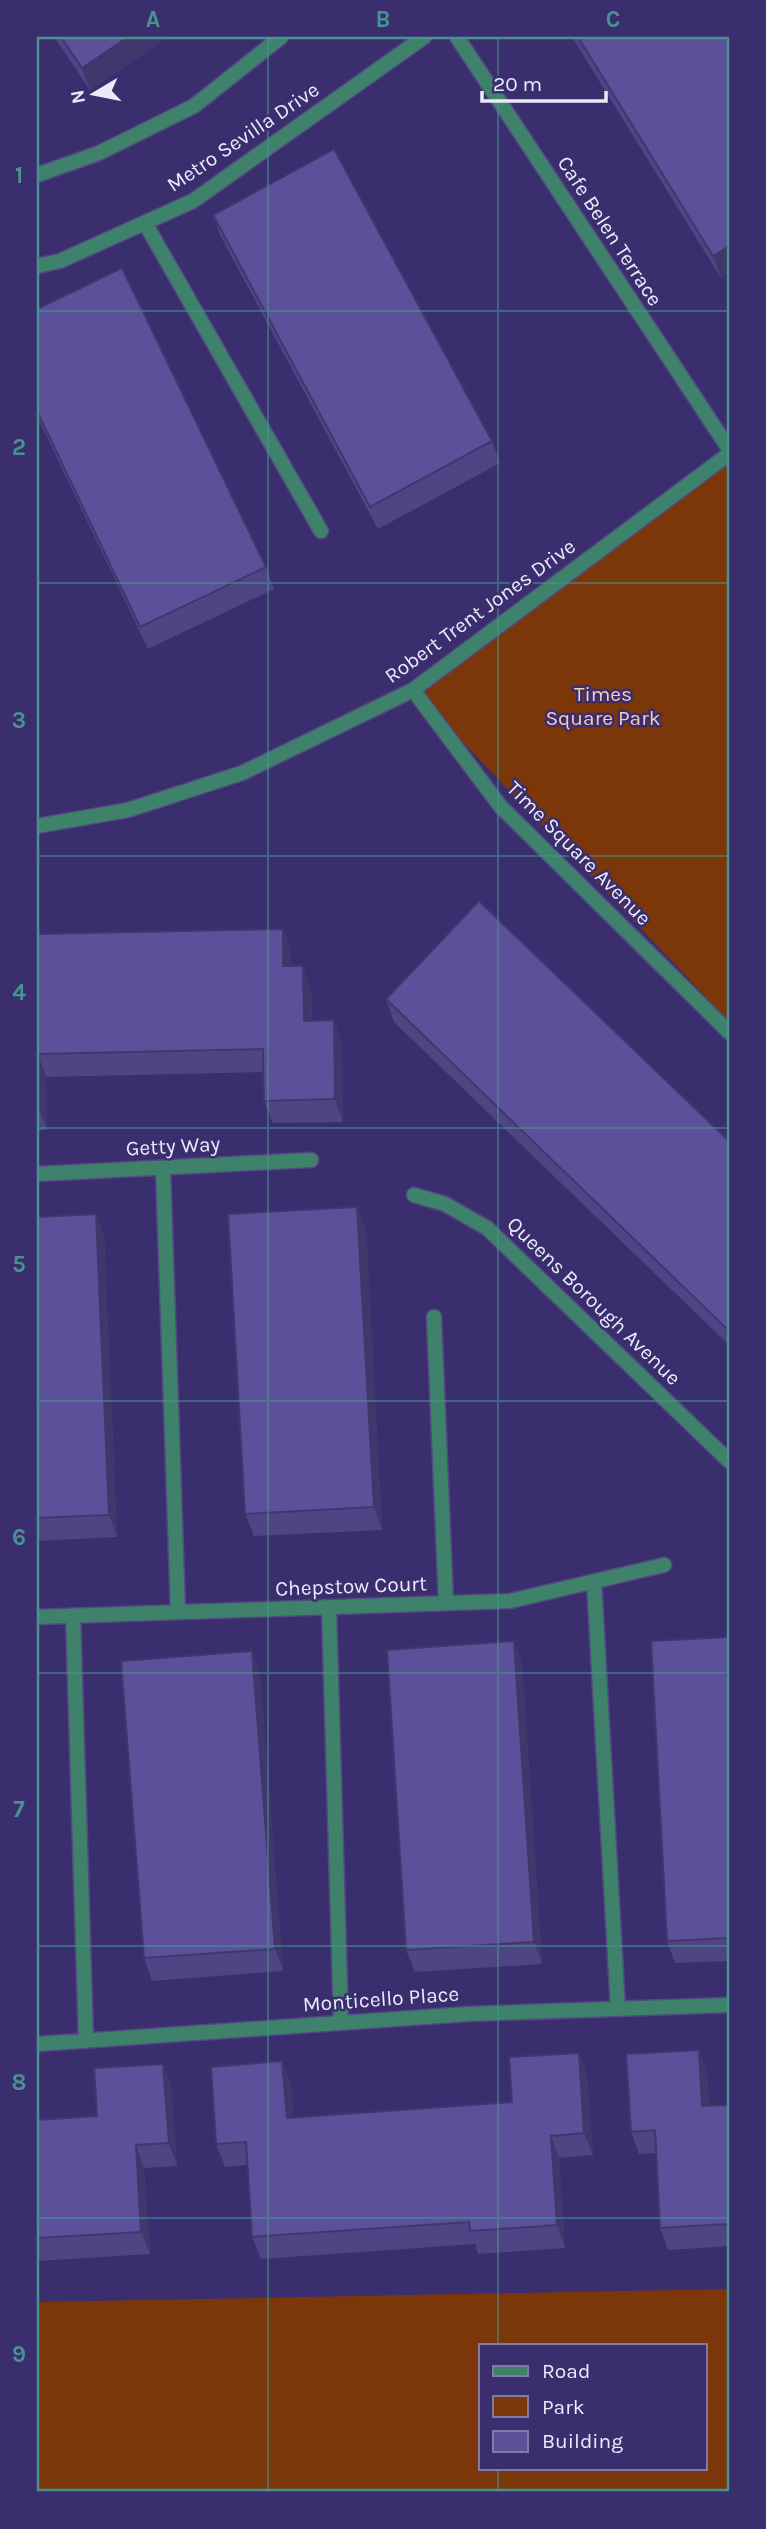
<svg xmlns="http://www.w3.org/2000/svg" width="766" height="2529" font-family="Karla,sans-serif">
<rect width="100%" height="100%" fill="#3a2e6e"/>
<!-- green -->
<path fill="#7b3709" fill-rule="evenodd" d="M729 455V1021L413 690Z
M729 2289V2492H37V2302ZM481 2345H705V2468H481Z"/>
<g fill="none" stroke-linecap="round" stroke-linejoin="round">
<!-- service casing -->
<g stroke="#534882" stroke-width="17">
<path id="service" d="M457 37 729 449
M37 175 99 153 194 106 281 37
M145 223 321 531
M37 266 60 261 193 201 424 37
M413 690 501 807 729 1032
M163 1168 178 1612
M37 1174 311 1160
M414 1195 445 1204 487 1228 729 1461
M434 1317 446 1603
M594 1581 618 2009
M329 1608 341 2023
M73 1615 86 2041
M37 1617 510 1601 664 1565
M37 2044 468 2014 729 2005"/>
</g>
<!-- tertiary casing -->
<g stroke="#534882" stroke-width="17">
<path id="tertiary" d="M37 826 128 810 242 773 413 690 729 454"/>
</g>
<!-- service -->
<use href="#service" stroke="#3e826b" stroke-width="14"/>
<!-- tertiary -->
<use href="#tertiary" stroke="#3e826b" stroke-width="14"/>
</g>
<!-- wall -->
<path fill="#4f4584" d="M54 37H168L90 90Z
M572 37H729L721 278Z
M213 215 492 441 500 463 378 529 221 237Z
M37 309 266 567 274 589 148 649 37 416Z
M283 929 291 951V966L311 988 312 1020 342 1042 343 1122 273 1123 264 1101V1072L46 1077 47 1130H37V934Z
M386 999 729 1141V1345L394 1022Z
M37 1217 104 1236 117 1537 37 1541Z
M366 1229 382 1530 254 1536 245 1514Z
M729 1637V1961L675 1963 667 1941Z
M514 1641 522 1663 542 1964 415 1972 406 1950Z
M260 1673 283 1971 152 1981 144 1958Z
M699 2050 707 2072 709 2106 729 2105V2246L668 2250 660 2228 656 2153 639 2154 631 2132Z
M579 2053 587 2075 593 2155 559 2158 565 2248 478 2254 475 2244 261 2259 252 2237 247 2165 225 2167 216 2144 282 2061 291 2084 293 2118 512 2102Z
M163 2064 171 2086 177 2166 144 2168 150 2254 37 2261V2120L97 2116Z"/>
<!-- shaded-wall -->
<path fill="#40386c" d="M128 37H168L90 90 82 68Z
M729 246V273L721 278 713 256Z
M283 929 291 951 292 988 283 966Z
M303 966 311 988 312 1043 304 1021Z
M334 1020 342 1042 343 1122 335 1099Z
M38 1054 46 1077 47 1130 39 1108Z
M357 1207 366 1229 382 1530 374 1507Z
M96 1214 104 1236 117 1537 109 1515Z
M514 1641 522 1663 542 1964 534 1942Z
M252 1651 260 1673 283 1971 275 1949Z
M699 2050 707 2072 710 2129 702 2106Z
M579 2053 587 2075 593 2155 584 2133Z
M282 2061 291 2084 295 2140 287 2118Z
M163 2064 171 2086 177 2166 169 2143Z
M551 2136 559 2158 565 2248 557 2225Z
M136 2145 144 2168 150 2254 141 2232Z"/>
<!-- building -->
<path fill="#5c509a" stroke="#40386c" stroke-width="2" d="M61 37H128L82 68Z
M578 37H729V246L713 256Z
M334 149 492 441 370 507 213 215Z
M122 268 266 567 140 627 37 411V309Z
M479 901 729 1141V1331L386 999Z
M283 929V966H303L304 1021 334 1020 335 1099 264 1101 263 1049 38 1054 39 1108H37V934Z
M357 1207 374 1507 245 1514 228 1214Z
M96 1214 109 1515 37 1518V1217Z
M729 1637V1938L667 1941 651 1641Z
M514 1641 534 1942 406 1950 387 1650Z
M252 1651 275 1949 144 1958 121 1661Z
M699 2050 702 2106 729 2105V2224L660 2228 655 2130 631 2132 626 2054Z
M579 2053 584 2133 551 2136 557 2225 470 2231 469 2222 252 2237 246 2142 216 2144 211 2067 282 2061 287 2118 512 2102 509 2057Z
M163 2064 169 2143 136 2145 141 2232 37 2238V2120L97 2116 94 2068Z"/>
<!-- grid -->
<path fill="none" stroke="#469391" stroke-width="2" stroke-opacity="0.55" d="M268 37V2492M498 37V2345M37 311H729M37 583H729M37 856H729M37 1128H729M37 1401H729M37 1673H729M37 1946H729M37 2218H729M498 2468V2492"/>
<g text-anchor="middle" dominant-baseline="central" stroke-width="5" stroke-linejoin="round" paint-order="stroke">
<!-- street labels -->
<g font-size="21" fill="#ebeafa" stroke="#3a2e6e">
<text transform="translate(243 137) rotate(-34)">Metro Sevilla Drive</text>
<text transform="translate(610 231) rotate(57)">Cafe Belen Terrace</text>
<text transform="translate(480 611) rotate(-36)">Robert Trent Jones Drive</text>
<text transform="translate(579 853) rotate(45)">Time Square Avenue</text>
<text transform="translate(173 1146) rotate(-3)">Getty Way</text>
<text transform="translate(594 1301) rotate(44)">Queens Borough Avenue</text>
<text transform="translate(351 1586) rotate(-2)">Chepstow Court</text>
<text transform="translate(381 1999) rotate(-4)">Monticello Place</text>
</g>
<!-- park labels -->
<g font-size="21" fill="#f7cbb5" stroke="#3a2e6e">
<text x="603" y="694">Times<tspan x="603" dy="24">Square Park</tspan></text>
</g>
</g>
<!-- border -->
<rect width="766" height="2529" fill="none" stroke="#3a2e6e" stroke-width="77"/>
<!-- legend -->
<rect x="479" y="2344" width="228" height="126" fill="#3a2e6e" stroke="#8179a6" stroke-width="2"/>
<rect x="493" y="2366" width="35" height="10" fill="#3e826b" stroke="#8179a6" stroke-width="2"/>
<text x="542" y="2378" font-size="21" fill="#ebeafa">Road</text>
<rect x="493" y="2396" width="35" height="21" fill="#7b3709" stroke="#8179a6" stroke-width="2"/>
<text x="542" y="2414" font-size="21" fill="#ebeafa">Park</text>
<rect x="493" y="2431" width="35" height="21" fill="#5c509a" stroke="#8179a6" stroke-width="2"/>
<text x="542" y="2448" font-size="21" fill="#ebeafa">Building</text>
<!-- north arrow -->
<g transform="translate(94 94) rotate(260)" stroke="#3a2e6e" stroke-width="5" paint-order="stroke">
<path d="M0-5L12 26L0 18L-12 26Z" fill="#ebeafa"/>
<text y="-10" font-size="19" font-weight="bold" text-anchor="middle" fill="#ebeafa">N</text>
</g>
<!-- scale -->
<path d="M482 91v10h124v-10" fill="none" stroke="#ebeafa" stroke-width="3.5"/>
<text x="493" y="91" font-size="21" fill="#ebeafa" stroke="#3a2e6e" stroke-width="5" paint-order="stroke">20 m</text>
<rect x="38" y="38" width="690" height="2452" fill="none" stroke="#469391" stroke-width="2.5"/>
<g font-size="23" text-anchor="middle" font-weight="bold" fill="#469391">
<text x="153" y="27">A</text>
<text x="383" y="27">B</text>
<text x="613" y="27">C</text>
<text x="19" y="183">1</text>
<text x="19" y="455">2</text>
<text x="19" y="728">3</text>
<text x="19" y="1000">4</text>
<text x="19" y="1272">5</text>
<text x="19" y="1545">6</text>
<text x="19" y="1817">7</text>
<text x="19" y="2090">8</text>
<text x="19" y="2362">9</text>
</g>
</svg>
